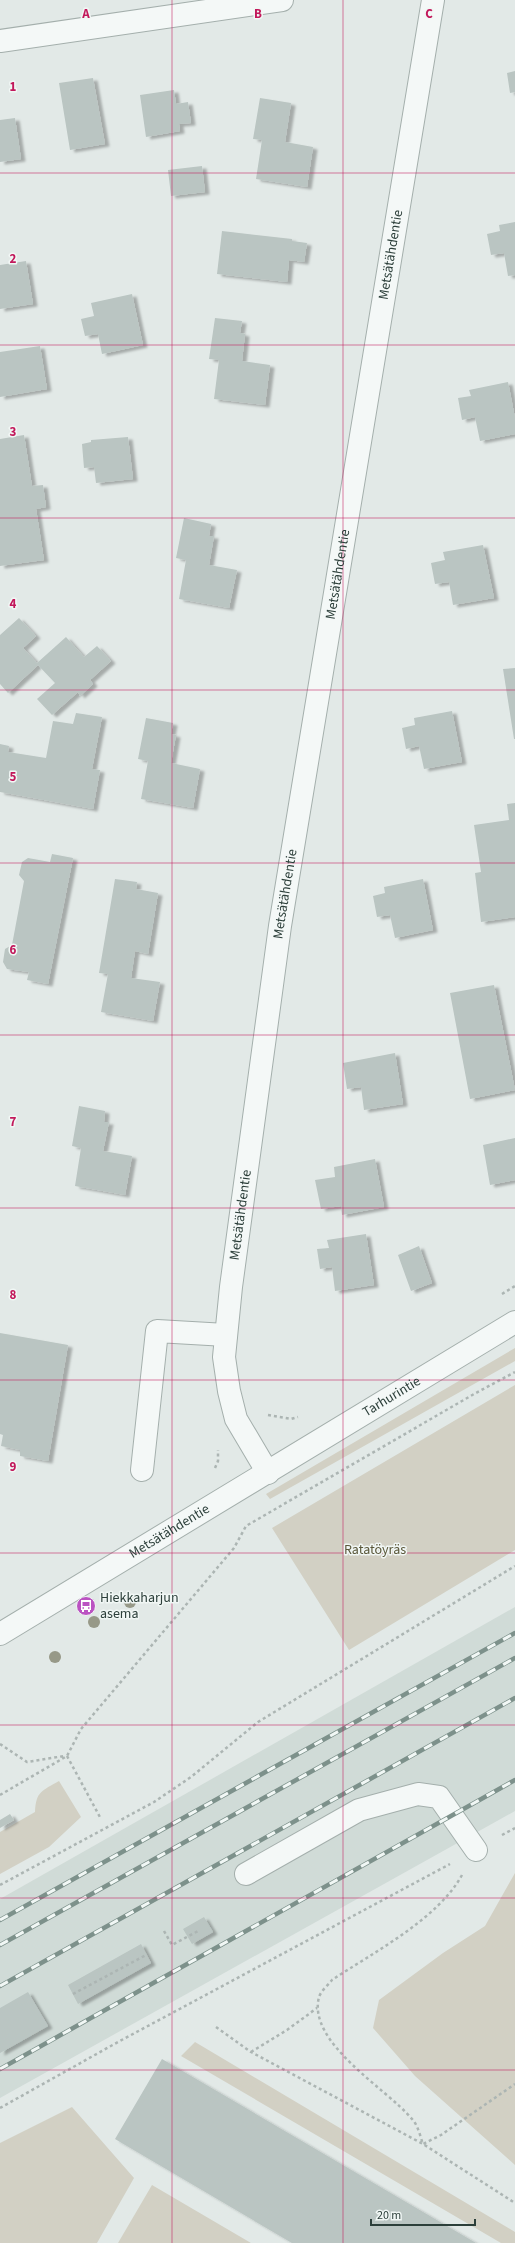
<svg xmlns="http://www.w3.org/2000/svg" width="515" height="2243" font-family="'Source Sans 3',sans-serif">
<defs>
<filter id="shadow"><feDropShadow dx="4.5" dy="2.5" stdDeviation="1" flood-color="#0004"/></filter>
</defs>
<rect width="100%" height="100%" fill="#e2e9e7"/>
<!-- built -->
<path fill="#d0dbd7" d="M515 1607V1811L0 2098V1899Z"/>
<!-- green -->
<path fill="#d2d0c4" d="M515 1348V1361L270 1499 266 1494Z
M515 1385V1550L349 1650 272 1528Z
M59 1781 81 1817 49 1847 0 1874V1832L35 1812C36 1791 42 1791 59 1781Z
M515 1873V2165L415 2076 373 2028 379 2000 443 1953 485 1926Z
M195 2042 515 2232V2243H501L181 2056Z
M72 2107 134 2178 97 2243H0V2143Z
M152 2185 251 2243H118Z"/>
<!-- building -->
<path fill="#bac5c2" filter="url(#shadow)" d="M515 71V92L510 93 507 73Z
M93 78 105 144 70 150 59 83Z
M174 90 176 104 188 102 191 123 179 124 180 131 146 137 140 95Z
M260 98 291 103 285 142 313 147 307 187 256 179 262 140 253 139Z
M15 118 21 159 0 162V120Z
M202 166 205 192 171 196 168 170Z
M515 222V275L508 276 504 253 491 255 487 234 500 231 499 225Z
M222 231 292 239V241L307 243 304 262 289 260 287 282 217 274Z
M26 261 33 304 0 309V265Z
M132 294 143 345 102 354 98 334 85 336 81 319 94 316 91 303Z
M215 318 242 321 240 333 245 334 242 361 270 365 265 405 214 399 219 360 209 359Z
M40 346 47 389 0 397V352Z
M508 382 515 418V434L480 441 475 417 462 420 458 398 471 396 469 390Z
M24 435 32 486 43 485 46 507 36 509 44 560 0 566V439Z
M128 437 133 479 96 483 94 467 84 468 82 444 91 442V440Z
M184 518 211 524 209 536H214L209 565 237 570 229 608 179 599 186 560 176 558Z
M483 545 494 598 453 605 449 582 435 584 431 563 445 560 443 552Z
M19 618 36 636 23 648 37 663 66 637 84 657 97 646 111 661 90 680 93 684 80 696 78 692 52 715 37 699 55 683 38 665 8 693 0 684V635Z
M515 668V739H514L503 669Z
M452 711 462 762 424 769 419 746 406 749 402 728 415 725 414 718Z
M76 713 102 717 92 769 100 770 93 809 0 792V744L9 746 8 752 46 758 53 721 73 724Z
M146 718 173 723 171 734 176 735 171 763 200 769 193 808 141 799 148 761 138 759Z
M515 803V917L481 922 475 873 481 872 474 825 509 820 507 804Z
M52 854 73 858 48 984 27 980 29 972 7 969 3 962 5 949 12 945 24 881 19 875 22 862 28 858 50 862Z
M115 879 137 882 136 889 158 893 148 954 135 951 131 978 160 982 153 1021 101 1012 108 974 99 973Z
M423 879 433 930 395 938 390 915 377 917 373 896 385 893 384 887Z
M494 985 515 1090 470 1099 450 993Z
M395 1053 403 1104 364 1110 361 1087 347 1089 343 1063Z
M79 1106 105 1111 104 1122H109L103 1151 132 1156 125 1195 75 1186 81 1148 72 1146Z
M515 1138V1180L490 1185 483 1145Z
M375 1159 384 1207 342 1215 341 1206 321 1209 315 1180 335 1177 334 1167Z
M366 1234 374 1285 335 1291 332 1267 320 1269 317 1249 329 1248 327 1240Z
M419 1246 432 1283 411 1291 398 1255Z
M0 1333 68 1345 48 1461 20 1456V1450L1 1446 3 1435 0 1434Z
M10 1814 14 1820 0 1828V1820Z
M204 1917 213 1932 192 1944 183 1929Z
M141 1944 151 1963 78 2004 68 1985Z
M28 1992 48 2026 0 2053V2008Z
M162 2059 476 2243H292L115 2139Z"/>
<g fill="none" stroke-linecap="round" stroke-linejoin="round">
<!-- minor casing -->
<g stroke="#a4afac" stroke-width="24">
<g id="minor">
<path d="M0 41 282 0"/>
<path d="M142 1470 157 1331 226 1335"/>
<path id="s1" d="M268 1473 236 1419 229 1391 224 1357 231 1287 280 926 433 0"/>
<path id="s2" d="M0 1634 515 1322"/>
<path d="M246 1874 359 1810 418 1794 439 1797 476 1850"/>
</g>
</g>
<!-- path -->
<path stroke="#acb5b3" stroke-width="2.5" stroke-dasharray="3 3" stroke-linecap="butt" d="M502 1294 515 1286
M268 1415 291 1419 298 1417
M215 1468 218 1461V1450
M0 1744 27 1762 64 1756
M67 1756 101 1819
M0 1795 67 1756 81 1729 234 1548 246 1526 474 1394 515 1372
M502 1835 515 1828
M462 1875C438 1919 374 1952 332 1980 328 1985 321 1991 319 1997 307 2043 386 2088 412 2119 418 2125 420 2136 423 2144L441 2135 515 2084
M0 1885 154 1802 191 1777 258 1722 515 1566
M164 1931 172 1945 198 1931
M73 1994 146 1955
M216 2027 251 2052 423 2144 515 2203
M251 2052 287 2030 317 2008
M0 2108 118 2042 450 1864"/>
<!-- minor -->
<use href="#minor" stroke="#f4f8f7" stroke-width="22"/>
<!-- rail casing -->
<g stroke="#7d918b" stroke-width="4.5">
<path id="rail" d="M0 1920 515 1633
M0 1945 515 1658
M0 1986 515 1698
M0 2069 515 1780"/>
</g>
<!-- rail -->
<use href="#rail" stroke="#f1f7f5" stroke-width="3" stroke-dasharray="9" stroke-linecap="butt"/>
</g>
<!-- trees -->
<g fill="#979988">
<circle cx="130" cy="1602" r="6"/>
<circle cx="94" cy="1622" r="6"/>
<circle cx="55" cy="1657" r="6"/>
</g>
<!-- grid -->
<path fill="none" stroke="#c2185b" stroke-width="1" stroke-opacity="0.55" d="M172 0V2243M343 0V2243M0 173H515M0 345H515M0 518H515M0 690H515M0 863H515M0 1035H515M0 1208H515M0 1380H515M0 1553H515M0 1725H515M0 1898H515M0 2070H515"/>
<!-- icons -->
<defs>
<g id="bus-disc" transform="scale(1)"><circle r="9.5" fill="#bb53c2" stroke="#f1f7f5"/><path d="M-5-6H5V4H4V6H2V4H-2V6H-4V4H-5ZM-3.5-4V0h7V-4ZM-3.5 1.2v1.5H-2V1.2ZM2 1.2v1.5H3.5V1.2Z" fill="#fff"/></g>
</defs>
<g fill-rule="evenodd">
<use href="#bus-disc" x="86" y="1606"/>
</g>
<g text-anchor="middle" dominant-baseline="central" stroke-width="3" stroke-linejoin="round" paint-order="stroke">
<!-- street labels -->
<g font-size="14" fill="#2c3f3a" stroke="#f1f7f5">
<text stroke="none"><textPath href="#s1" startOffset="1241">Metsätähdentie</textPath></text>
<text stroke="none"><textPath href="#s1" startOffset="917">Metsätähdentie</textPath></text>
<text stroke="none"><textPath href="#s1" startOffset="593">Metsätähdentie</textPath></text>
<text stroke="none"><textPath href="#s1" startOffset="269">Metsätähdentie</textPath></text>
<text stroke="none"><textPath href="#s2" startOffset="458">Tarhurintie</textPath></text>
<text stroke="none"><textPath href="#s2" startOffset="198">Metsätähdentie</textPath></text>
</g>
<!-- park labels -->
<g font-size="14" fill="#5a573a" stroke="#f1f7f5">
<text x="375" y="1550">Ratatöyräs</text>
</g>
<!-- poi labels -->
<g font-size="14" fill="#2c3f3a" stroke="#f1f7f5" text-anchor="start">
<text x="100" y="1598">Hiekkaharjun<tspan x="100" dy="16">asema</tspan></text>
</g>
</g>
<g font-size="13" text-anchor="middle" font-weight="bold" fill="#c2185b" stroke="#f1f7f5" stroke-width="3" stroke-linejoin="round" paint-order="stroke">
<text x="86" y="18">A</text>
<text x="258" y="18">B</text>
<text x="429" y="18">C</text>
<text x="13" y="91">1</text>
<text x="13" y="263">2</text>
<text x="13" y="436">3</text>
<text x="13" y="608">4</text>
<text x="13" y="781">5</text>
<text x="13" y="954">6</text>
<text x="13" y="1126">7</text>
<text x="13" y="1299">8</text>
<text x="13" y="1471">9</text>
</g>
<!-- scale -->
<path d="M371 2219v6h104v-6" fill="none" stroke="#2c3f3a" stroke-width="2"/>
<text x="377" y="2219" font-size="12" fill="#2c3f3a" stroke="#f1f7f5" stroke-width="3" paint-order="stroke">20 m</text>
</svg>
